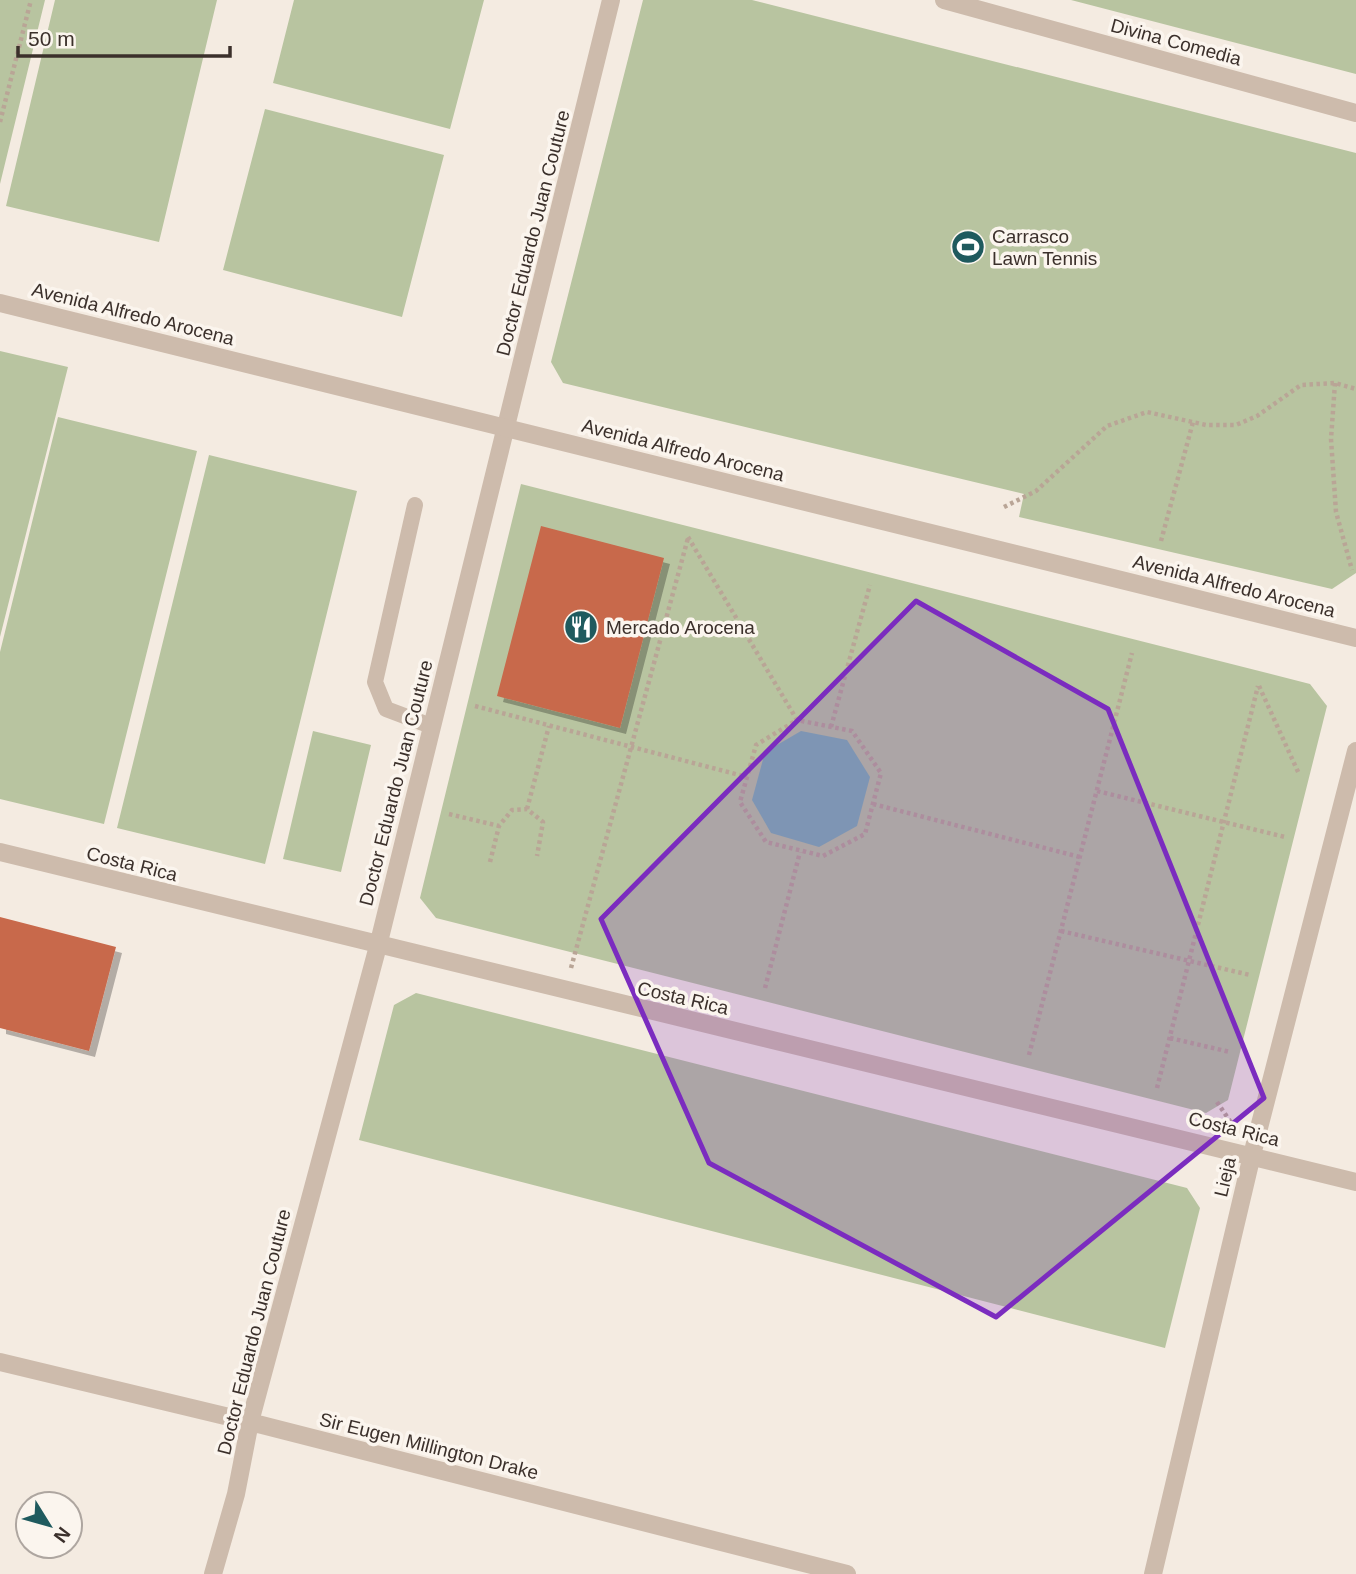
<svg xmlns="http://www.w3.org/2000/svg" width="1356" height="1574" font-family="Arial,sans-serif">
<defs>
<filter id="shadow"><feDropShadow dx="6" dy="6" stdDeviation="0" flood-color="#0004"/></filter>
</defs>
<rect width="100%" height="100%" fill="#f4ebe1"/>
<!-- green -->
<path fill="#b8c4a0" d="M0 0H45L0 184Z
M55 0H217L159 242 6 206Z
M294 0H484L450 129 273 83Z
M643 0H752L1356 153V573L1332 589 1019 517 1024 494 563 383 551 362Z
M1071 0H1356V74Z
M265 109 444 155 402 317 223 270Z
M0 351 68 367 0 637Z
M58 417 197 451 104 824 0 799V652Z
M209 455 357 491 265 864 117 828Z
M521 484 1310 684 1327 706 1228 1100 1206 1113 436 918 420 898Z
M313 731 371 745 341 872 283 859Z
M416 993 1187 1188 1200 1208 1165 1348 359 1140 394 1005Z"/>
<!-- water -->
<path fill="#7fb0b2" d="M801 731 847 740 870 777 857 826 819 847 771 833 752 800 765 752Z"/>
<!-- building -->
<path fill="#c8694b" filter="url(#shadow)" d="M541 526 664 558 620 728 497 696Z
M0 917 116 947 89 1051 0 1028Z"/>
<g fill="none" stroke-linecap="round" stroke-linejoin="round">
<!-- path -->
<path stroke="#b9a596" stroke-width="4.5" stroke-dasharray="3.5 3.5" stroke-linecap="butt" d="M0 122 31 0
M1335 383 1331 439 1336 512 1352 570
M1004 507 1036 491 1107 426 1147 412 1206 425H1236L1257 416 1301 385 1335 383 1356 389
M688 537 797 720 852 731 881 773 865 834 823 856 766 842 740 802 756 745 797 720
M1161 541 1193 422
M1259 686 1299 774
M475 706 747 777
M831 727 870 585
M1097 791 1285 837
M873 804 1080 857
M527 809 549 726
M449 814 499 826
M490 862 499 826 512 810 527 809 543 822 537 856
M1061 931 1250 975
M571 968 688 538
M765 988 800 852
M1170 1038 1230 1052
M1029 1055 1132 653
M1157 1088 1258 686
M1217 1102 1236 1130"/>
<!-- service -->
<path stroke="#cdbbac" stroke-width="16" d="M415 505 375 682 386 709 431 726"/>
<!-- minor -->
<path stroke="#cdbbac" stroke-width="18" d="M944 0 1356 113
M0 852 1356 1182
M0 1362 250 1422 847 1574
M213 1574 236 1494 250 1422 378 946 611 0
M1153 1574 1252 1155 1356 751"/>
<!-- tertiary -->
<path stroke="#cdbbac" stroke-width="18" d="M0 303 1356 638"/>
</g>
<!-- marked area -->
<path fill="#7b2cbf" fill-opacity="0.2" stroke="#7b2cbf" stroke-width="5" stroke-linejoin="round" d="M916 601 1108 709 1264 1098 996 1317 709 1163 601 919Z"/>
<!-- icons -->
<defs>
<g id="stadium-disc" transform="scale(1.75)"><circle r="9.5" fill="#1f5a5e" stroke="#fbf5ee"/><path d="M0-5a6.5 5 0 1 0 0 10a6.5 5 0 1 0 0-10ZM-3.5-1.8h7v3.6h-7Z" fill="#fff"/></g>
<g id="restaurant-disc" transform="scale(1.75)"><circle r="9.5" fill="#1f5a5e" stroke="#fbf5ee"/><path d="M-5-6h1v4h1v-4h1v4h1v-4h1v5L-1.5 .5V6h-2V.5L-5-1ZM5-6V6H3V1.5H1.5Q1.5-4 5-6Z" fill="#fff"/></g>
</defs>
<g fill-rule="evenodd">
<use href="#stadium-disc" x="968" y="247"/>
<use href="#restaurant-disc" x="581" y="627"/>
</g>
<g text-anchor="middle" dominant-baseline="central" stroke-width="7" stroke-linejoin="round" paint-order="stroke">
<!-- street labels -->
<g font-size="19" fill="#3b302b" stroke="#fbf5ee">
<text transform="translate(1176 42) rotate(15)">Divina Comedia</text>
<text transform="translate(533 233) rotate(-76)">Doctor Eduardo Juan Couture</text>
<text transform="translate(133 314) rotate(14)">Avenida Alfredo Arocena</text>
<text transform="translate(683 450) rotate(14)">Avenida Alfredo Arocena</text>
<text transform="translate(1234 586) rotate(14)">Avenida Alfredo Arocena</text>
<text transform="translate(396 783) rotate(-76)">Doctor Eduardo Juan Couture</text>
<text transform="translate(132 864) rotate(14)">Costa Rica</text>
<text transform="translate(683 998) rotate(13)">Costa Rica</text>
<text transform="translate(1234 1129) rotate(14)">Costa Rica</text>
<text transform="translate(1225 1177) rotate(-77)">Lieja</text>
<text transform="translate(254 1332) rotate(-76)">Doctor Eduardo Juan Couture</text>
<text transform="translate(429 1446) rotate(14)">Sir Eugen Millington Drake</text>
</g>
<!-- poi labels -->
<g font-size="19" fill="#3b302b" stroke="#fbf5ee" text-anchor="start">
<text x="992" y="236">Carrasco<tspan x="992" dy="22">Lawn Tennis</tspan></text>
<text x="606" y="627">Mercado Arocena</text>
</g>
</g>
<!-- north arrow -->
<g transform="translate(49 1525) rotate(127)"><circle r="33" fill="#fbf5ee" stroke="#aea6a0" stroke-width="2"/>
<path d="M0-5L12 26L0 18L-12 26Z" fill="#1f5a5e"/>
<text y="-10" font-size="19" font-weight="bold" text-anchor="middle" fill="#3b302b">N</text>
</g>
<!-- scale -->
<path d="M18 46v10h212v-10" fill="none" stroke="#3b302b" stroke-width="3.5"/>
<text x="28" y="46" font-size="21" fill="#3b302b" stroke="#fbf5ee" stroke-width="5" paint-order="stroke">50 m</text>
</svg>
